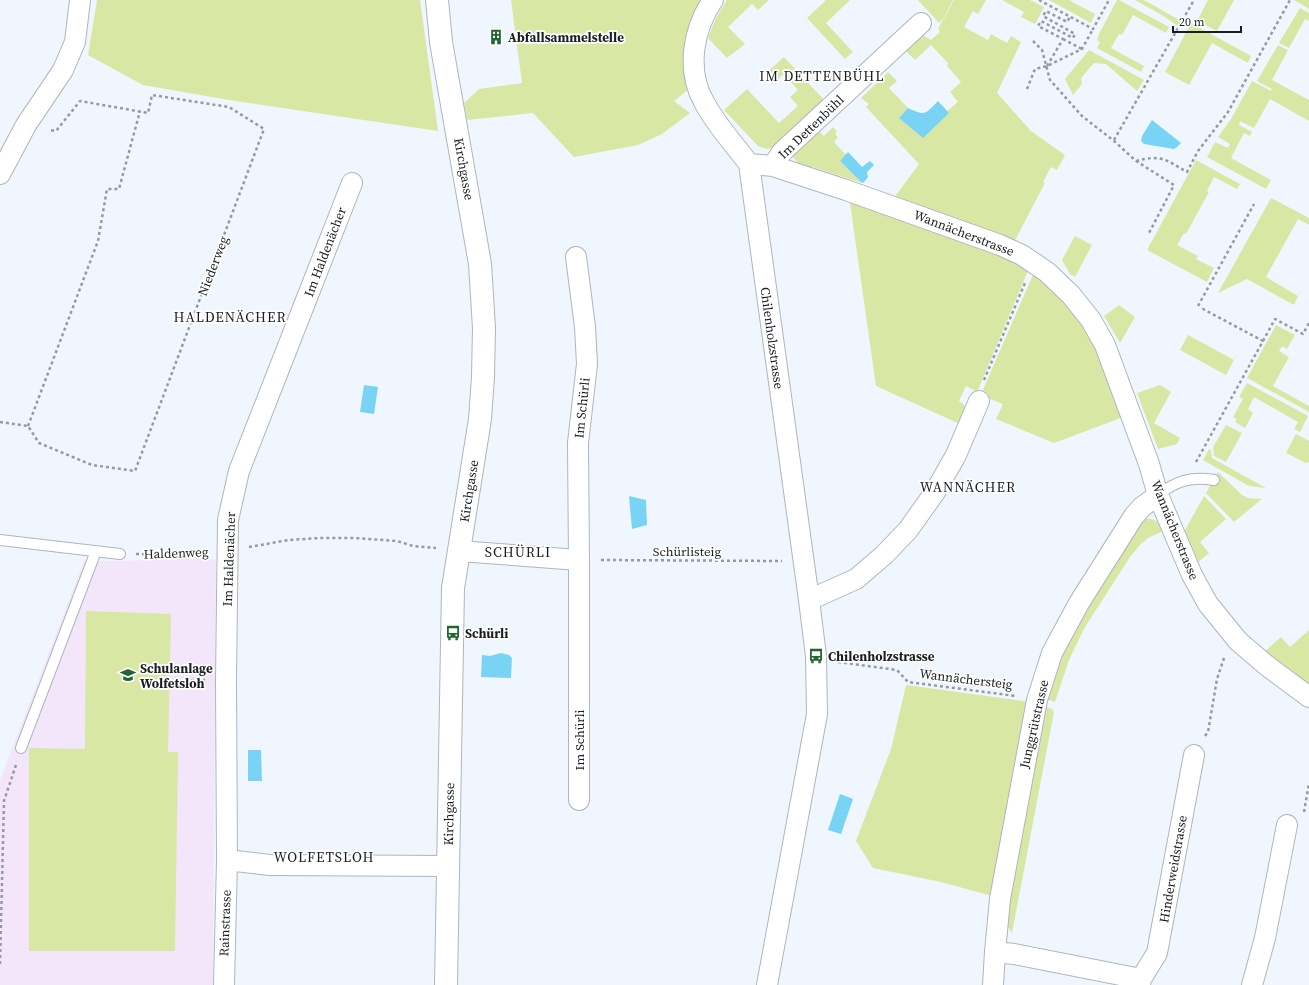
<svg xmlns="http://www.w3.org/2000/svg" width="1309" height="985" font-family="'Source Serif 4',serif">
<rect width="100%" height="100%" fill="#f0f6fe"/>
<!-- education -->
<path fill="#f3e6fa" d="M206 558H210L216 561 213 985H0V780L84 561H122Z"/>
<!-- green -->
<path fill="#d8e7a3" d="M97 0H420L438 131 235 101 143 85 88 55Z
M511 0H704L689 89 674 101 690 113 662 134 638 145 574 157 533 113 467 120 464 103 479 89 522 83Z
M727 0H769L758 10 752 4 728 27 745 44 727 58 708 38 716 18Z
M826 0H850L826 23 853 52 845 59 807 18Z
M918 0H953L943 19 939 23Z
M954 0H986L978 14 973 11 964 27 988 40 991 34 1007 43 1011 36 1021 42 997 93 1031 131 1065 155 1057 170 1051 167 1043 182 1045 183 1014 242 893 199 919 164 866 107 869 104 861 98 888 72 897 81 889 88 908 108 899 118 949 113 947 111 958 102 950 92 961 82 947 66 948 63 931 45 915 60 903 48 922 35 931 40 940 32 938 29Z
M1002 0H1030L1044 7 1035 24 1021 17 1024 12Z
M1049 0H1069L1095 14 1091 23Z
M1117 0H1119L1169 27 1166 33 1133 15 1122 35 1119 34 1111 48 1144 66 1141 72 1097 48 1100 42 1097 40 1099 34Z
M1135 0H1144L1181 21 1178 26 1165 17Z
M1208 0H1234L1217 31 1197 21Z
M1294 0H1309V9Z
M1300 8 1309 13V21L1305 19 1289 48 1279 43Z
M1191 23 1251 56 1248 63 1212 43 1189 85 1165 72Z
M1278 45 1288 50 1272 80 1309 100V121L1270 99 1254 128 1240 121 1239 125 1252 132 1250 136 1244 133 1231 158 1271 180 1266 189 1207 157 1215 142 1228 148 1230 144 1218 137 1231 119 1252 81 1271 91 1272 89 1257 81Z
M1089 50 1144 80 1137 91 1106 64 1094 63 1081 78 1082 84 1073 95 1065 79Z
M784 57 827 103 775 147 767 149 758 146 724 110 747 89 779 123 798 106 790 97 798 90 784 74 775 81 767 72Z
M833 127 837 132 835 134 838 137 834 142 846 155 840 161 862 183 813 167H802L792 156 819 131 824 136Z
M1196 160 1240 184 1237 189 1214 177 1207 191 1209 192 1186 234 1184 233 1177 245 1198 256 1196 259 1214 268 1207 282 1147 250Z
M849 196 1030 266 978 390 976 391 966 386 959 401 969 409 962 425 876 386Z
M1271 198 1309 218V225L1298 219 1266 277 1298 296 1294 305 1247 279 1218 293Z
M1075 236 1092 245 1075 277 1070 274 1062 260Z
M1035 270 1088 325 1126 416 1054 443 996 419 1003 404 983 396 982 392Z
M1119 305 1135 317 1120 343 1104 316Z
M1276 325 1295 335 1287 349 1282 346 1279 351 1289 357 1273 386 1309 406V412L1247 378Z
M1188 335 1234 360 1226 375 1180 350Z
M1247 383 1308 416 1300 432 1294 429 1298 422 1254 397 1248 409 1253 413 1245 428 1235 422 1237 419 1233 417 1243 399 1239 397Z
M1160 385 1171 392 1154 423 1180 438 1177 444 1158 449 1137 393Z
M1226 425 1242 433 1226 462 1214 456 1213 447Z
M1296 434 1309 441V462L1306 463 1286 453Z
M1209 449 1211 450 1212 458 1266 488 1249 486 1203 460Z
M1218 472 1242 495 1248 498 1262 499 1234 522 1206 493Z
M1204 496 1226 519 1200 542 1209 553 1198 562 1185 530Z
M1145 519C1155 518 1159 523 1165 530L1148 538 1140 545 1130 557 1085 627 1069 660 1055 702 1047 699 1058 661 1078 619 1141 521Z
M86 611 171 614 168 752H178L175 951H29V748L85 749Z
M1309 630V687L1263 653 1281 637 1290 647Z
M906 685 1030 702 992 896 941 882 873 868 856 841 891 749Z
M1044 706 1052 709 1054 712 1012 933 1008 927 1005 919Z"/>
<!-- water -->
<path fill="#78d3f4" d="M938 101 949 113 923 138 899 118 908 108C926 116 924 115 938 101Z
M1152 120 1181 143 1177 147 1174 149 1144 144 1141 141 1142 136Z
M848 152 862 167 870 161 874 165 867 172 868 177 864 182 862 183 840 161Z
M364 385 378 387 374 414 360 412Z
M629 496 646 500 647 525 632 529Z
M501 653 509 655 512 658 511 678 481 677 482 655 490 656Z
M248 750H261L262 781H248Z
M840 794 853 799 841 834 828 830Z"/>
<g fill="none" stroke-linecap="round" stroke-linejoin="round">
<!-- lane casing -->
<g stroke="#aeb5be" stroke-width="12">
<path id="lane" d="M1158 495C1176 481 1191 476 1214 480
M0 540 120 554
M21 748 96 551"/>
</g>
<!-- street casing -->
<g stroke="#aeb5be" stroke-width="22">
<path id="street" d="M713 0C693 29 686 70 704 102 716 125 734 144 749 164L773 166 846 190 1000 245 1022 255 1047 272 1071 295 1091 320 1105 345 1149 464 1158 495 1192 575 1208 604 1238 641 1266 665 1309 697
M749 164 809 600 816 656 817 714 767 985
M773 166 782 152 921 23
M0 174 26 125 63 70 75 42 80 0
M576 257 585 327 587 364 578 443 579 560
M459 551 579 560V800
M809 600 856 579 884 555 908 530 935 492 956 455 979 401
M227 860 270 865 448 866
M995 952 1014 954 1141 979
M224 985 227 860 226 680 228 520 239 471 352 183
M993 985 995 952 1000 899 1037 700 1052 653 1079 603 1134 516 1142 507 1158 495
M1140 985 1141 979 1157 953 1194 755
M1252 985 1265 938 1287 825"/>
</g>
<!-- secondary casing -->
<g stroke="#aeb5be" stroke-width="24">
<path id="secondary" d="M437 0 441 42 480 264 484 328 483 377 480 419 453 588 446 985"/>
</g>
<!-- path -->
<path stroke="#959aa0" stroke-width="2.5" stroke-dasharray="3 3" stroke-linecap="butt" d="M1039 0 1093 29 1109 0
M1063 39 1082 49
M1033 41 1042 50 1050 80 1082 116 1114 141 1136 161 1174 185 1149 233
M1047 66 1063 39 1038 26 1041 21 1073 38 1075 34 1043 16 1046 11 1067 22 1070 17
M1027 89 1035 69 1047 66 1082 49 1093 29
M1114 140 1194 0
M1136 161C1161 154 1166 160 1187 172L1198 151 1228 112 1290 0
M1198 306 1254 204
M1263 341 1275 319 1303 334 1309 323
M984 380 1025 283
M0 422 28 426 39 443 92 465 135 471 264 129 229 107 152 95 148 113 80 101 56 131 49 130
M28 426 98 241 107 189H119L140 111
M1196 462 1263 341 1203 309 1202 312
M249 547 289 540 320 538H354L397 541 413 546 436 548
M136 554 175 555 207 553
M601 560 782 561
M838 662 897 670 908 682 1016 696
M191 680H205
M1205 736 1208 732 1217 679 1224 658
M1304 812 1309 783
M0 964 4 801 17 762"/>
<!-- lane -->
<use href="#lane" stroke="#fff" stroke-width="10"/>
<!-- street -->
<use href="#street" stroke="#fff" stroke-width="20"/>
<!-- secondary -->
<use href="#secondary" stroke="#fff" stroke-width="22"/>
</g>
<!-- icons -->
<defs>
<g id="building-bare" transform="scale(1.2)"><path d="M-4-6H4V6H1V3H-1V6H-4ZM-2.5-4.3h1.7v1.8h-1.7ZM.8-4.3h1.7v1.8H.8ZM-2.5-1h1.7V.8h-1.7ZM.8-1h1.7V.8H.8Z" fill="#216530" stroke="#fff" stroke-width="2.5" paint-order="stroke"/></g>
<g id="bus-bare" transform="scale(1.2)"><path d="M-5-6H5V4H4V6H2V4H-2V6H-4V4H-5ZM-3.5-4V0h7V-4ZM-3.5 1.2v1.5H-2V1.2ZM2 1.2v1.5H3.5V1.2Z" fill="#216530" stroke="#fff" stroke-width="2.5" paint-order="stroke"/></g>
<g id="school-bare" transform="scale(1.2)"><path d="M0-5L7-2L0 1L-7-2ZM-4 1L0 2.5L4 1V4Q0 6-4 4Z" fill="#216530" stroke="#fff" stroke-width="2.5" paint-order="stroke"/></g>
</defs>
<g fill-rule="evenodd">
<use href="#building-bare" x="496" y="37"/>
<use href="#bus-bare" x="453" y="633"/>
<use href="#bus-bare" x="816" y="656"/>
<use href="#school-bare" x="128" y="675"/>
</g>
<g text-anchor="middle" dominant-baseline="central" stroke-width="3.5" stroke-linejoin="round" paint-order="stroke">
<!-- poi labels -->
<g font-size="13" font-weight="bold" fill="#1a1d20" stroke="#fff" text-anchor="start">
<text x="508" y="37">Abfallsammelstelle</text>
<text x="465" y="633">Schürli</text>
<text x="828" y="656">Chilenholzstrasse</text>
<text x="140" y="668">Schulanlage<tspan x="140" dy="15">Wolfetsloh</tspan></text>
</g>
<!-- street labels -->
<g font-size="13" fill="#1a1d20" stroke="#fff">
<text transform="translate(811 127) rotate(-44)">Im Dettenbühl</text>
<text transform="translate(464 169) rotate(80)">Kirchgasse</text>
<text transform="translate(964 233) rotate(21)">Wannächerstrasse</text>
<text transform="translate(325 252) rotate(-69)">Im Haldenächer</text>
<text transform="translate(213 266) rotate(-69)">Niederweg</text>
<text transform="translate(772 338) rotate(82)">Chilenholzstrasse</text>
<text transform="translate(582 408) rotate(-84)">Im Schürli</text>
<text transform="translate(469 491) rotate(-81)">Kirchgasse</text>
<text transform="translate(1175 530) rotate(68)">Wannächerstrasse</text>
<text x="687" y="551">Schürlisteig</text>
<text transform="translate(176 553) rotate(-2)">Haldenweg</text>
<text transform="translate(229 559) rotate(-88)">Im Haldenächer</text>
<text transform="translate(966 679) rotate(7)">Wannächersteig</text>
<text transform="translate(1034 724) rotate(-77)">Junggrütstrasse</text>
<text transform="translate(579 740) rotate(-90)">Im Schürli</text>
<text transform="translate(449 814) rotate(-89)">Kirchgasse</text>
<text transform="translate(1173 869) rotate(-80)">Hinderweidstrasse</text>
<text transform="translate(225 923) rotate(-88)">Rainstrasse</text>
</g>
<!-- neighbourhood labels -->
<g font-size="14" letter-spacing="1" fill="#1a1d20" stroke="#fff">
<text x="822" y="76">IM DETTENBÜHL</text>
<text x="230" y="317">HALDENÄCHER</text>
<text x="968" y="487">WANNÄCHER</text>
<text x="518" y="552">SCHÜRLI</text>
<text x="324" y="857">WOLFETSLOH</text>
</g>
</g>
<!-- scale -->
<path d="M1173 26v6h68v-6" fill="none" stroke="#1a1d20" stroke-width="2"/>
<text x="1179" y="26" font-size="12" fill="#1a1d20" stroke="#ffffff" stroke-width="3" paint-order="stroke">20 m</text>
</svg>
